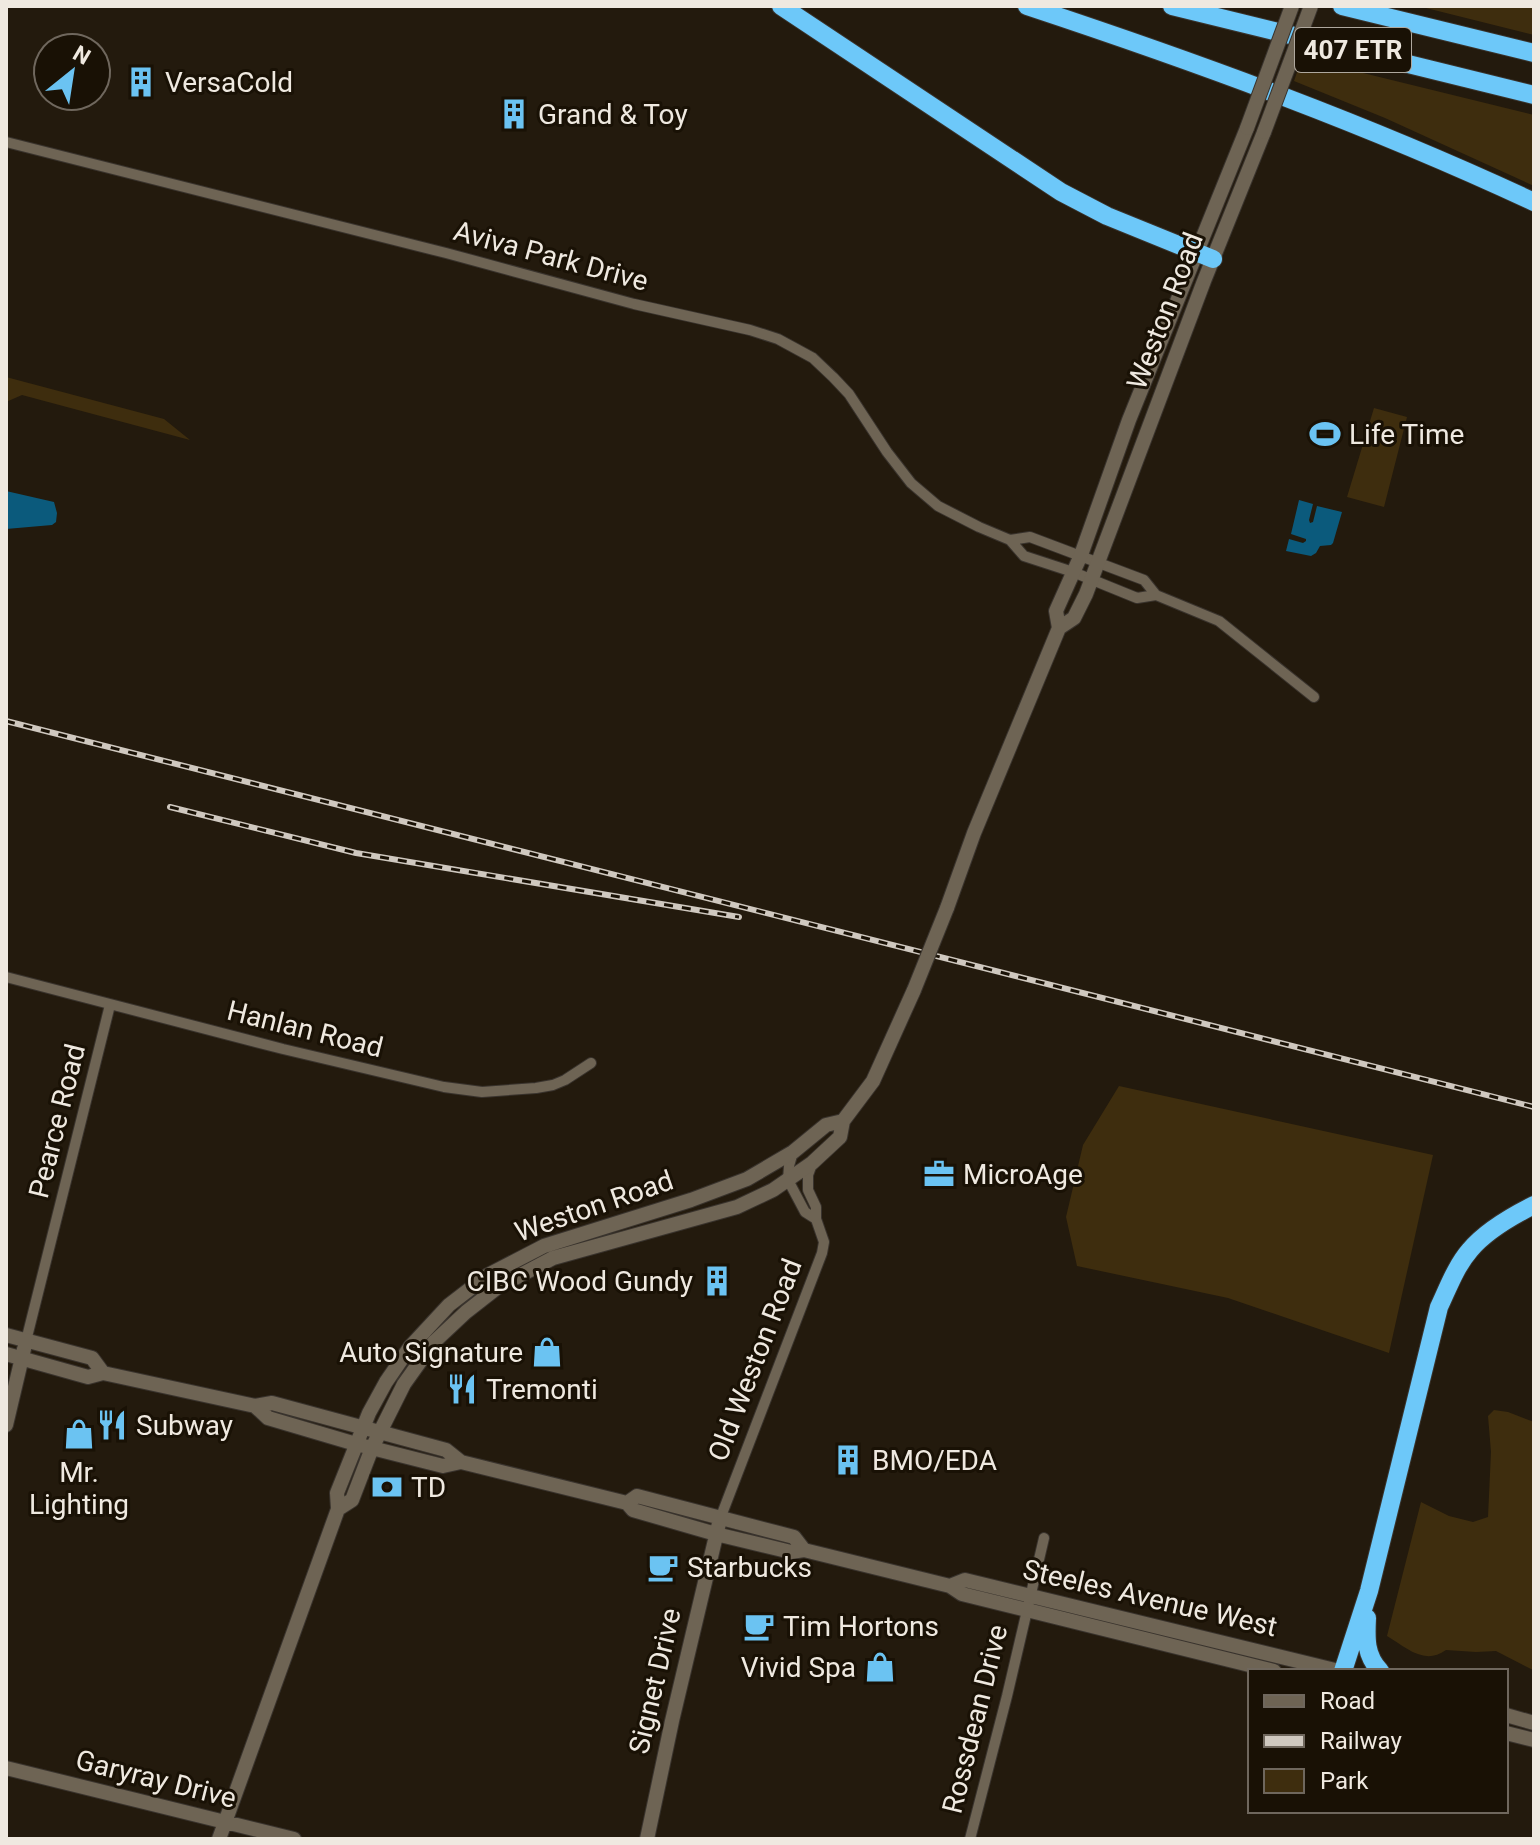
<svg xmlns="http://www.w3.org/2000/svg" width="1540" height="1845" font-family="Roboto,sans-serif">
<rect width="100%" height="100%" fill="#231a0d"/>
<!-- green -->
<path fill="#3e2d0e" d="M1418 6H1534V35Z
M1302 58 1534 115V186L1385 118 1294 81Z
M6 377 164 419 190 440 22 395 6 402Z
M1374 408 1407 417 1384 507 1347 497Z
M1119 1086 1433 1155 1389 1353 1228 1298 1077 1266 1066 1217 1083 1145Z
M1494 1410 1508 1412 1534 1422 1533 1670 1496 1651 1476 1652 1446 1650C1424 1666 1406 1647 1387 1636L1421 1502 1449 1516 1473 1522 1488 1517 1491 1452 1488 1416Z"/>
<!-- water -->
<path fill="#0b5a7c" d="M6 491 54 502 57 513 56 522 52 525 6 529Z
M1299 500 1313 504 1309 520 1310 523 1313 522 1317 506 1342 512 1333 543 1331 545 1320 546 1316 553 1311 556 1286 551 1289 539 1303 543 1306 541V539L1291 534Z"/>
<g fill="none" stroke-linecap="round" stroke-linejoin="round">
<!-- street casing -->
<g stroke="#39332d" stroke-width="12">
<path id="street" d="M6 142 446 253 634 304 750 330 778 339 813 358 833 377 849 394 887 452 911 483 938 506 979 527 1010 540 1024 556 1073 572 1137 598 1156 595
M1010 540 1030 537 1144 580 1156 595 1219 621 1314 697
M6 977 283 1049 444 1087 482 1092 536 1088 553 1085 565 1080 591 1063
M793 1152 789 1166 788 1180 805 1212 816 1219
M26 1341 110 1005
M720 1519 822 1253 824 1242 816 1219V1207L808 1190V1175L812 1164
M970 1839 1007 1696 1044 1538"/>
</g>
<!-- secondary casing -->
<g stroke="#39332d" stroke-width="16">
<path id="secondary" d="M1059 628 1074 618 1086 594 1204 281 1264 132
M947 908 974 833 1059 628 1056 611 1081 555 1129 420 1247 128
M6 1335 92 1358 103 1373
M6 1354 88 1377 103 1373 255 1406 272 1403 446 1450 461 1462 627 1503 633 1510 716 1534 791 1552 804 1550 950 1586 962 1594 1274 1671
M255 1406 268 1418 356 1444 443 1466 461 1462
M6 1425 24 1349
M627 1503 637 1496 794 1537 804 1550
M338 1509 352 1500 372 1448 404 1384 434 1342 466 1312 498 1287 553 1258 737 1207 773 1190 812 1163 840 1137 843 1121 873 1081 914 990
M950 1586 965 1580 1339 1671
M1506 1715 1534 1723
M1506 1733 1534 1740
M6 1768 294 1839
M219 1839 338 1509 337 1493 369 1413 386 1382 410 1347 449 1305 488 1275 544 1246 691 1200 747 1179 793 1152 826 1125 843 1121
M647 1839 672 1721 720 1519"/>
</g>
<!-- highway casing -->
<g stroke="#39332d" stroke-width="20">
<path id="highway" d="M781 6 1061 192 1107 216 1213 259
M1027 6C1199 63 1369 125 1534 202
M1172 6 1534 95
M1342 6 1534 53
M1367 1618C1366 1638 1365 1655 1380 1671
M1343 1671 1369 1591 1439 1307C1448 1288 1456 1266 1470 1250 1485 1232 1514 1215 1534 1205"/>
</g>
<!-- street -->
<use href="#street" stroke="#6e6454" stroke-width="10"/>
<!-- secondary -->
<use href="#secondary" stroke="#6e6454" stroke-width="14"/>
<!-- highway -->
<use href="#highway" stroke="#6dc8f9" stroke-width="18"/>
<!-- rail casing -->
<g stroke="#cfc8bf" stroke-width="6">
<path id="rail" d="M6 721 1534 1107
M170 807 356 853 739 917"/>
</g>
<!-- rail -->
<use href="#rail" stroke="#191105" stroke-width="3" stroke-dasharray="9" stroke-linecap="butt"/>
<!-- secondary-bridge casing -->
<g stroke="#39332d" stroke-width="16" stroke-linecap="butt">
<path id="secondary-bridge" d="M1247 128 1292 6
M1264 132 1311 6
M914 990 947 908"/>
</g>
<!-- secondary-bridge -->
<use href="#secondary-bridge" stroke="#6e6454" stroke-width="14"/>
</g>
<!-- icons -->
<defs>
<g id="building-bare" transform="scale(2.4)"><path d="M-4-6H4V6H1V3H-1V6H-4ZM-2.5-4.3h1.7v1.8h-1.7ZM.8-4.3h1.7v1.8H.8ZM-2.5-1h1.7V.8h-1.7ZM.8-1h1.7V.8H.8Z" fill="#6bc3f2" stroke="#191105" stroke-width="2.5" paint-order="stroke"/></g>
<g id="stadium-bare" transform="scale(2.4)"><path d="M0-5a6.5 5 0 1 0 0 10a6.5 5 0 1 0 0-10ZM-3.5-1.8h7v3.6h-7Z" fill="#6bc3f2" stroke="#191105" stroke-width="2.5" paint-order="stroke"/></g>
<g id="office-bare" transform="scale(2.4)"><path d="M-6-3h4V-5.5h4V-3h4V5H-6ZM-1-4.5V-3h2v-1.5ZM-6 0V1H6V0Z" fill="#6bc3f2" stroke="#191105" stroke-width="2.5" paint-order="stroke"/></g>
<g id="shop-bare" transform="scale(2.4)"><path d="M-5-2.5h2.3a2.7 3.5 0 0 1 5.4 0H5L5.5 6h-11ZM-1.5-2.5h3a1.5 2.3 0 0 0-3 0Z" fill="#6bc3f2" stroke="#191105" stroke-width="2.5" paint-order="stroke"/></g>
<g id="restaurant-bare" transform="scale(2.4)"><path d="M-5-6h1v4h1v-4h1v4h1v-4h1v5L-1.5 .5V6h-2V.5L-5-1ZM5-6V6H3V1.5H1.5Q1.5-4 5-6Z" fill="#6bc3f2" stroke="#191105" stroke-width="2.5" paint-order="stroke"/></g>
<g id="bank-bare" transform="scale(2.4)"><path d="M-6-4H6V4H-6ZM0-2.3a2.3 2.3 0 1 0 0 4.6a2.3 2.3 0 1 0 0-4.6Z" fill="#6bc3f2" stroke="#191105" stroke-width="2.5" paint-order="stroke"/></g>
<g id="cafe-bare" transform="scale(2.4)"><path d="M-5.5-4.5H6V0H3Q3 3.5 0 3.5H-2.5Q-5.5 3.5-5.5 0ZM3-3.2v2h1.7v-2ZM-6 4.5H4V6H-6Z" fill="#6bc3f2" stroke="#191105" stroke-width="2.5" paint-order="stroke"/></g>
</defs>
<g fill-rule="evenodd">
<use href="#building-bare" x="141" y="82"/>
<use href="#building-bare" x="514" y="114"/>
<use href="#stadium-bare" x="1325" y="434"/>
<use href="#office-bare" x="939" y="1174"/>
<use href="#building-bare" x="717" y="1281"/>
<use href="#shop-bare" x="547" y="1352"/>
<use href="#restaurant-bare" x="462" y="1389"/>
<use href="#restaurant-bare" x="112" y="1425"/>
<use href="#shop-bare" x="79" y="1434"/>
<use href="#building-bare" x="848" y="1460"/>
<use href="#bank-bare" x="387" y="1487"/>
<use href="#cafe-bare" x="663" y="1567"/>
<use href="#cafe-bare" x="759" y="1626"/>
<use href="#shop-bare" x="880" y="1667"/>
</g>
<g text-anchor="middle" dominant-baseline="central" stroke-width="6" stroke-linejoin="round" paint-order="stroke">
<!-- shield labels -->
<rect fill="#191105" stroke="#afa89e" stroke-width="2" x="1295" y="28" width="116" height="44" rx="6"/>
<g font-size="26" font-weight="bold" fill="#efe9e0">
<text x="1353" y="50">407 ETR</text>
</g>
<!-- poi labels -->
<g font-size="28" fill="#efe9e0" stroke="#191105" text-anchor="start">
<text x="165" y="82">VersaCold</text>
<text x="538" y="114">Grand &amp; Toy</text>
<text x="1349" y="434">Life Time</text>
<text x="963" y="1174">MicroAge</text>
<text x="693" y="1281" text-anchor="end">CIBC Wood Gundy</text>
<text x="523" y="1352" text-anchor="end">Auto Signature</text>
<text x="486" y="1389">Tremonti</text>
<text x="136" y="1425">Subway</text>
<text x="872" y="1460">BMO/EDA</text>
<text x="79" y="1472" text-anchor="middle">Mr.<tspan x="79" dy="32">Lighting</tspan></text>
<text x="411" y="1487">TD</text>
<text x="687" y="1567">Starbucks</text>
<text x="783" y="1626">Tim Hortons</text>
<text x="856" y="1667" text-anchor="end">Vivid Spa</text>
</g>
<!-- street labels -->
<g font-size="28" fill="#efe9e0" stroke="#191105">
<text transform="translate(551 256) rotate(15)">Aviva Park Drive</text>
<text transform="translate(1165 311) rotate(-69)">Weston Road</text>
<text transform="translate(305 1029) rotate(14)">Hanlan Road</text>
<text transform="translate(57 1121) rotate(-76)">Pearce Road</text>
<text transform="translate(594 1206) rotate(-19)">Weston Road</text>
<text transform="translate(755 1360) rotate(-69)">Old Weston Road</text>
<text transform="translate(1150 1598) rotate(13)">Steeles Avenue West</text>
<text transform="translate(655 1681) rotate(-77)">Signet Drive</text>
<text transform="translate(975 1719) rotate(-76)">Rossdean Drive</text>
<text transform="translate(156 1779) rotate(14)">Garyray Drive</text>
</g>
</g>
<!-- border -->
<rect width="1540" height="1845" fill="none" stroke="#efe9e0" stroke-width="16"/>
<!-- legend -->
<rect x="1248" y="1669" width="260" height="144" fill="#191105" stroke="#6f675d" stroke-width="2"/>
<rect x="1264" y="1695" width="40" height="12" fill="#6e6454" stroke="#6f675d" stroke-width="2"/>
<text x="1320" y="1709" font-size="24" fill="#efe9e0">Road</text>
<rect x="1264" y="1735" width="40" height="12" fill="#cfc8bf" stroke="#6f675d" stroke-width="2"/>
<text x="1320" y="1749" font-size="24" fill="#efe9e0">Railway</text>
<rect x="1264" y="1769" width="40" height="24" fill="#3e2d0e" stroke="#6f675d" stroke-width="2"/>
<text x="1320" y="1789" font-size="24" fill="#efe9e0">Park</text>
<!-- north arrow -->
<g transform="translate(72 72) rotate(30)"><circle r="38" fill="#191105" stroke="#6f675d" stroke-width="2"/>
<path d="M0-6L14 30L0 20L-14 30Z" fill="#6bc3f2"/>
<text y="-12" font-size="22" font-weight="bold" text-anchor="middle" fill="#efe9e0">N</text>
</g>
</svg>
